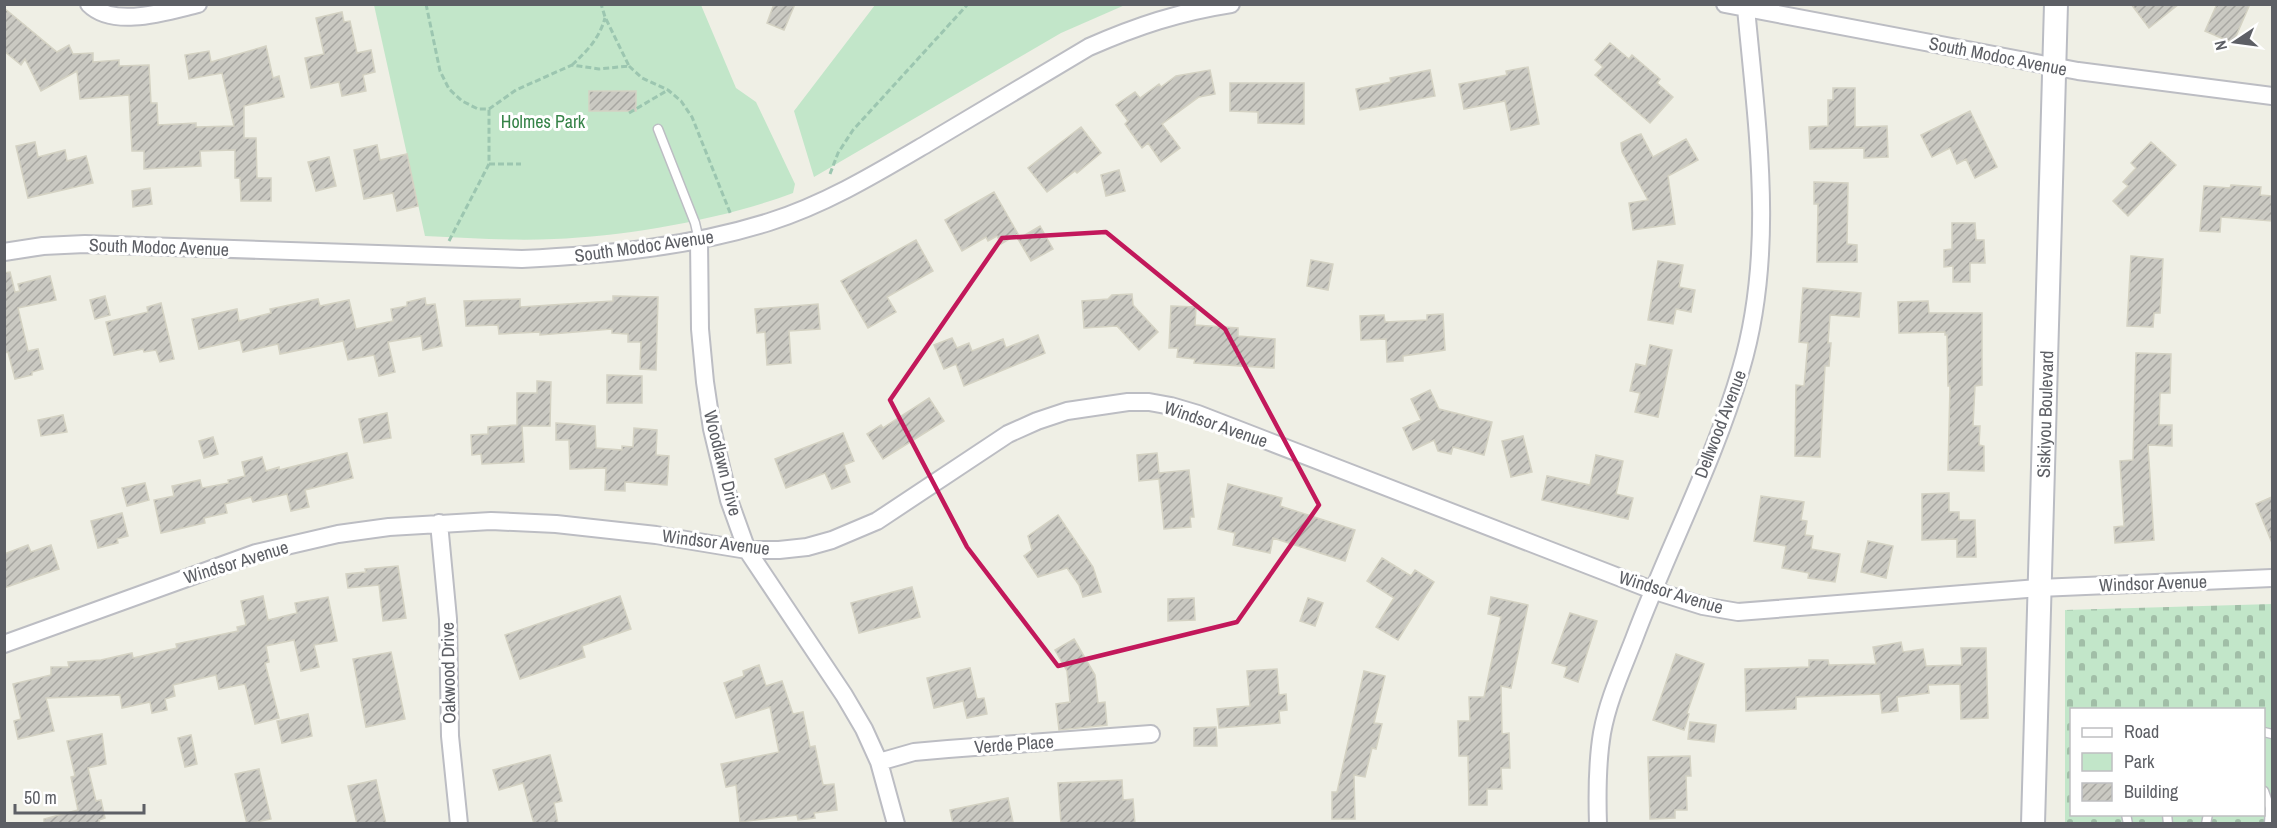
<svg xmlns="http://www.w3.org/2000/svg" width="2277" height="828" font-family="'Archivo Narrow',sans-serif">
<defs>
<pattern id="cemetery-stones" width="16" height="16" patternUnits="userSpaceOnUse" patternTransform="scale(1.5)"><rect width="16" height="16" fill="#c2e6c9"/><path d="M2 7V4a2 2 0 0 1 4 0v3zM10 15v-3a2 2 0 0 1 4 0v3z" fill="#a1bea7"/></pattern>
<pattern id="building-hatch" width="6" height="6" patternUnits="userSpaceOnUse" patternTransform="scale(1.5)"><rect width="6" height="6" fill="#cac9c2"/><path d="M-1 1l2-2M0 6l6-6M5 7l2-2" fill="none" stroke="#a7a6a1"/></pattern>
</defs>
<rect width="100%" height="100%" fill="#efefe5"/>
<!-- green -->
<path fill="#c2e6c9" d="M374 5H701L736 88 756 102 795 184 793 193C724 219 628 236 554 239 511 241 468 238 425 236Z
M875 5V4L1125 5 1061 33 814 177 794 111Z"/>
<!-- cemetery -->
<path fill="url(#cemetery-stones)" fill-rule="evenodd" d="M2272 604V823L2065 824V610ZM2072 710H2264V814H2072Z"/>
<!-- building -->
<path fill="url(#building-hatch)" stroke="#d4d2c3" stroke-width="1.5" d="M774 4H795L784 30 767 23Z
M2131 4H2179L2149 28Z
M2217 4H2250L2233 43 2205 31Z
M4 8 57 52 69 45 73 54 93 53V62L119 60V66L149 65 151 103H157L158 125 196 123V127L234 126 222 73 189 79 185 55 209 51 211 62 266 46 273 78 279 76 284 97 244 106V138H256L257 178H271V201H241L240 178H235V150L200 151 201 166 144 169V151H132L129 95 80 99 77 71 41 91 25 59 21 65 4 51Z
M342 12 344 22 350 21 357 53 371 50 375 72 363 75 366 91 342 96 339 82 311 88 305 58 324 54 316 18Z
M1610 43 1629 59 1632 55 1660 79 1657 83 1673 97 1650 123 1595 75 1603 67 1595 60Z
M1528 67 1539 124 1511 130 1505 101 1464 109 1459 84 1507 75 1506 71Z
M1210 70 1215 94 1199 97 1162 124 1180 148 1161 162 1148 143 1142 148 1125 124 1128 121 1116 105 1135 92 1140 98 1159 84 1161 87 1176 76Z
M1430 70 1435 96 1360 110 1356 89 1391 82 1390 78Z
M1230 83H1304V124L1258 123V112L1230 111Z
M1833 88H1855V127L1887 126 1888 157 1864 158V148L1810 149 1809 127 1828 126V100H1833Z
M589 91H636V111H589Z
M1970 111 1997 167 1975 178 1966 159 1957 164 1950 148 1932 157 1921 135Z
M1081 127 1101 153 1077 173 1075 171 1047 192 1028 168Z
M1641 134 1653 157 1686 139 1698 160 1668 176 1675 224 1633 230 1629 203 1648 200 1622 152 1621 143 1635 136Z
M35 142 38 157 65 150 67 161 86 156 93 183 28 198 16 146Z
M2151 142 2176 165 2128 216 2113 201 2128 186 2123 182 2136 168 2131 163Z
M377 145 380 160 407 154 418 206 397 211 393 193 364 199 354 150Z
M329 157 336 186 316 191 308 162Z
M1119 170 1125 191 1106 196 1101 175Z
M1814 182 1848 183 1847 244 1857 245V262H1817L1818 204H1814Z
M2231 185 2261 187 2260 195 2272 196V221L2221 217 2220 232 2200 231 2204 186 2230 188Z
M150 188 152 204 133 207 132 191Z
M994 192 1018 234 1001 244 997 236 988 241 986 237 962 251 945 220Z
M1952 223H1975L1976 240H1984L1985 263H1970V282H1953V266L1944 267V250L1952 249Z
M1040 226 1053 249 1031 261 1018 239Z
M916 240 933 271 887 297 896 312 868 328 841 281Z
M2131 256 2163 259 2160 313H2154L2153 327 2127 326Z
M1311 260 1333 264 1328 290 1307 286Z
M1658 261 1683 265 1679 287 1695 290 1691 312 1676 309 1673 324 1648 320Z
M10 272 15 292 20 291 18 284 50 276 56 300 18 308 28 351 38 349 43 369 32 372V375L15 379 8 352 4 353V273Z
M1803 288 1861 293 1859 317 1830 315 1828 343H1831L1829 366H1825L1820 457 1795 456 1796 385 1804 386 1808 343 1799 342Z
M1132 294 1133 305 1158 332 1139 350 1117 326 1084 328 1082 301 1108 299 1112 295Z
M105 296 110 315 95 319 90 300Z
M613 296 658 297 656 370 640 369 641 342H628V334L612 333V329L540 335V332L499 334 498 325 466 326 464 301 520 299V307L613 301Z
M425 298 426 305 435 304 442 346 423 350 421 336 388 342 395 372 379 376 374 355 348 360 343 341 280 354 278 344 243 352 240 340 199 349 192 319 237 309 239 321 271 313 270 309 318 299 320 306 349 300 356 329 393 321 391 309 407 306V302Z
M1928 301 1929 313H1982V385L1975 386 1973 426H1980L1979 445 1984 446V471L1948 470 1950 386H1948L1947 335H1945V332L1899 333 1898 302Z
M161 303 174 359 160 362 156 350 144 352 143 349 114 355 106 322 148 312 147 307Z
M818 304 820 329 789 331 791 363 767 365 765 332 757 333 755 309Z
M1171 306 1196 307 1195 325 1238 328V336L1275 339 1274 368 1194 363 1195 359 1177 357 1178 348H1169Z
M1443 314 1445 350 1403 356V361L1387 362 1386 339 1361 340 1360 316 1384 315 1385 322 1427 320V315Z
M1038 335 1045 353 964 386 956 364 944 369 934 345 952 338 957 348 969 343 972 351 1003 339 1006 348Z
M1650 345 1672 350 1658 417 1635 412 1640 393 1630 391 1636 364 1646 366Z
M2136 353 2171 354 2170 393H2160L2159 425H2172V446L2148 445 2154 540 2115 543 2114 527 2124 526 2120 461 2133 460Z
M607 375 642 376V403H607Z
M537 381 551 382 550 426H522L524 462 482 464 481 454 472 455 471 435 488 434V427L517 425V393H537Z
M1430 390 1439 409 1492 422 1484 455 1453 447 1451 454 1438 451 1434 440 1413 450 1403 428 1421 420 1411 399Z
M929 398 944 421 883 459 867 434 881 425 883 428Z
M387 413 391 438 364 443 359 419Z
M63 415 67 432 41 436 38 420Z
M556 423 595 426 596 448 622 450V446L633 447 634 428 657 430 656 455 669 456 667 485 625 482V491L605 490 606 468 570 469 569 440H556Z
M843 433 854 461 844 465 850 482 832 489 825 473 786 488 775 459Z
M1523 436 1532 472 1511 477 1502 441Z
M213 437 218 454 204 458 199 441Z
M347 453 353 478 305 490 309 507 291 511 287 494 253 502 251 497 225 504 227 513 204 518 205 523 161 533 154 500 174 496 172 486 200 480 202 488 229 483 228 480 245 476 242 462 262 457 266 471 279 467V470Z
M1157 453 1159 473 1189 470 1194 517H1190L1191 527 1164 529 1159 479 1139 481 1137 455Z
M1596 455 1623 461 1616 494 1633 498 1628 519 1542 500 1547 476 1590 485Z
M145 483 149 500 127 506 122 488Z
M1228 484 1282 498 1280 506 1355 530 1345 561 1273 538 1270 553 1233 545 1235 533 1218 529Z
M1949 493V512H1959V520H1975L1976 557H1957V539L1922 540V494Z
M1761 496 1804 502 1801 520 1807 521 1805 535 1813 536 1811 549 1840 554 1835 582 1808 578 1809 573 1782 568 1786 546 1754 541Z
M2272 497V543L2256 504Z
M122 513 128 536 117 539 118 543 98 548 91 521Z
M1058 515 1093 567 1101 592 1083 597 1079 585 1067 568 1038 577 1024 556 1032 550 1028 536Z
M1868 541 1893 546 1886 578 1861 572Z
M28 545 31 552 51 545 59 569 4 588V554Z
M1382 558 1411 576 1415 570 1434 582 1398 640 1376 627 1394 598 1367 581Z
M398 566 406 618 383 621 379 585 348 588 346 574 366 572 365 569Z
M912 587 920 617 859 633 851 603Z
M263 596 268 620 297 613 295 603 328 597 337 641 314 645 319 667 301 671 294 640 266 646 269 662 265 663 279 718 255 724 245 684 219 689 216 675 173 685 175 696 165 699 167 710 152 713 150 702 122 708 120 695 46 698 54 731 18 739 14 721 21 719 13 684 51 675V667H69L68 662 101 660 132 653 133 658 177 648 176 644 238 631 237 627 246 625 241 601Z
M620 596 631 629 582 646 585 657 520 679 505 635Z
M1491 597 1528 605 1511 688 1501 686 1502 734 1509 733 1510 768H1501L1502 789H1487V805H1469L1468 756H1459L1458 721H1470L1469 697H1484L1501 617 1488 614Z
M1194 598 1195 620 1168 621V599Z
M1308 598 1323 603 1315 626 1300 621Z
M1570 613 1597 621 1578 682 1564 677 1567 667 1552 663Z
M1074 639 1095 675 1098 703 1105 702 1107 725 1059 730 1056 704 1070 702 1067 671 1055 650Z
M1901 642 1903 652 1923 649 1926 666 1962 665 1961 648H1986L1988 718 1961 719 1960 684 1928 685 1929 693 1897 697 1898 711 1882 713 1880 694 1796 697V709L1746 711 1745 669 1809 667V660H1828L1829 665 1876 664 1873 647Z
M391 652 405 719 366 727 353 659Z
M1676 654 1704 664 1687 713 1689 714 1684 730 1653 720Z
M759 665 766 686 782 681 793 714 803 712 810 747 815 746 823 785 834 784 837 810 814 813 815 818 798 820 797 815 740 822 736 785 726 787 721 764 779 752 770 707 736 718 724 683 744 676 743 671Z
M970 668 977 699 984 698 987 714 967 718 963 701 934 708 927 678Z
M1277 669 1279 695 1286 694 1287 710 1279 711 1280 723 1219 728 1217 709 1250 706 1247 671Z
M1364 671 1385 676 1374 723 1382 724 1376 749 1372 748 1365 777 1354 775 1355 819H1332V792H1337Z
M308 714 312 736 282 743 277 721Z
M1690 722 1716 725 1714 742 1688 739Z
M1216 727 1217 746H1194V728Z
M102 734 106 764 88 768 96 801 101 800 105 818 99 820 100 824H44V819L78 810 71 777 75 776 67 741Z
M191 735 197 764 185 767 178 738Z
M550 755 562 801 554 803 558 824H534L523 783 499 790 493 770Z
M1690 756 1691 776H1686L1687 810H1675V818L1650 819 1648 757Z
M259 769 271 819 247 824 235 774Z
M376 780 386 824H357L348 786Z
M1122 780 1123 800 1133 799 1135 824H1061L1058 783Z
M1008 798 1013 822 953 824 950 810Z"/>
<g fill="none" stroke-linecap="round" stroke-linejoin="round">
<!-- lane casing -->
<g stroke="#bcbdc3" stroke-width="11">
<path id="lane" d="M658 129 695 223 699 240
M2264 732 2272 734
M2264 791 2270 808 2269 824
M2126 814 2128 824
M2167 814 2168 824
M2206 824 2208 814"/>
</g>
<!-- street casing -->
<g stroke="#bcbdc3" stroke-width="20">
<path id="street" d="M89 4C114 29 168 11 198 4
M1725 4 2078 71 2272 96
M699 240 700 329 705 382 712 429 729 500 747 550 844 695 864 729 879 762 896 824
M4 252 43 246 85 244 522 259C606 255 689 247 769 222 826 204 877 173 928 143 982 111 1036 79 1089 47 1137 26 1179 12 1231 4
M439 523 448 619 450 736 459 824
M4 644 256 553 338 534 389 527 491 521 556 524 656 535 747 550H779L807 547 832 540 877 521 1008 434 1037 421 1067 411 1128 402H1149L1171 406 1198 414 1652 590 1703 606 1738 612 2039 588 2272 578
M879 762 914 752 948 749 1151 734
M1598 824C1597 793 1597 763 1602 733 1608 700 1622 670 1634 639 1668 548 1714 462 1741 369 1776 251 1757 128 1746 8"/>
</g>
<!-- secondary casing -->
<g stroke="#babcc3" stroke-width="26">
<g id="secondary">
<path id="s1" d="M2033 824 2056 4"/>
</g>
</g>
<!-- path -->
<path stroke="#9cc6b0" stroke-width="3" stroke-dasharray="6 3" stroke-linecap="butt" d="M426 4 440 71 449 89 462 101 478 109H489L516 90 572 65 599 69 629 66 605 17 601 4
M572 65C587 51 599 39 605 18
M629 66 642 78 668 90 681 101 692 117 731 215
M629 113 668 90
M489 164H521
M830 174 838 153 853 130 968 4
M449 241 489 164V109"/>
<!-- lane -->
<use href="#lane" stroke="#fff" stroke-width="8"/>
<!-- street -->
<use href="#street" stroke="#fff" stroke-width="16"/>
<!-- secondary -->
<use href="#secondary" stroke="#fff" stroke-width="22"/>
</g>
<!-- marked area -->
<path fill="none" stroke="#c2185b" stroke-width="4.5" stroke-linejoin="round" d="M1106 232 1225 329 1319 505 1237 622 1058 666 967 547 890 400 1002 238Z"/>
<g text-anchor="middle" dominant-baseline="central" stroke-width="6" stroke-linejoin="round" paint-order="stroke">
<!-- street labels -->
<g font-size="18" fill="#5d5f65" stroke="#fff">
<text transform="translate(1998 56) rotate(11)">South Modoc Avenue</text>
<text transform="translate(644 246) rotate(-8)">South Modoc Avenue</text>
<text transform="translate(159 247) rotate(2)">South Modoc Avenue</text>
<text stroke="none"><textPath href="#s1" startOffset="410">Siskiyou Boulevard</textPath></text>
<text transform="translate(1216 424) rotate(19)">Windsor Avenue</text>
<text transform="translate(1720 424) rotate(-69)">Dellwood Avenue</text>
<text transform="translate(723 463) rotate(76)">Woodlawn Drive</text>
<text transform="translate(716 542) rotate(7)">Windsor Avenue</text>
<text transform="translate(236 562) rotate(-17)">Windsor Avenue</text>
<text transform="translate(2153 583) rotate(-2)">Windsor Avenue</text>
<text transform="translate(1671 592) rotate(17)">Windsor Avenue</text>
<text transform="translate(448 673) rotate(-91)">Oakwood Drive</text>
<text transform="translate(1014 744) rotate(-4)">Verde Place</text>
</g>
<!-- park labels -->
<g font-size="18" fill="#368348" stroke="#fff">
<text x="543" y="121">Holmes Park</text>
</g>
</g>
<!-- border -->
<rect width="2277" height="828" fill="none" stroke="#5d5f65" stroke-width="12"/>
<!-- legend -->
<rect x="2070" y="708" width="195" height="108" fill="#ffffff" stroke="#bebfc1" stroke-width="1.5"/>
<rect x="2082" y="728" width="30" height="9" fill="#ffffff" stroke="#bebfc1" stroke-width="1.5"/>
<text x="2124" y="738" font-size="18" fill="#5d5f65">Road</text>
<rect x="2082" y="753" width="30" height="18" fill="#c2e6c9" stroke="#bebfc1" stroke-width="1.5"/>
<text x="2124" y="768" font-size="18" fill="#5d5f65">Park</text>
<rect x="2082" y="783" width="30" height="18" fill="url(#building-hatch)" stroke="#bebfc1" stroke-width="1.5"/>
<text x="2124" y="798" font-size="18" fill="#5d5f65">Building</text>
<!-- north arrow -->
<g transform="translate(2235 42) rotate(257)" stroke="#ffffff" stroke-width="4.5" paint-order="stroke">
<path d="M0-4.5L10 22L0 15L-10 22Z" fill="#5d5f65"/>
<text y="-9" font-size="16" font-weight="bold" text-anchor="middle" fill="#5d5f65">N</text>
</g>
<!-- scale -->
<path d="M15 804v9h129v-9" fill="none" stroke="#5d5f65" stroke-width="3"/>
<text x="24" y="804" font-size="18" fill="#5d5f65" stroke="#ffffff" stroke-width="4.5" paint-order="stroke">50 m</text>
</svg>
